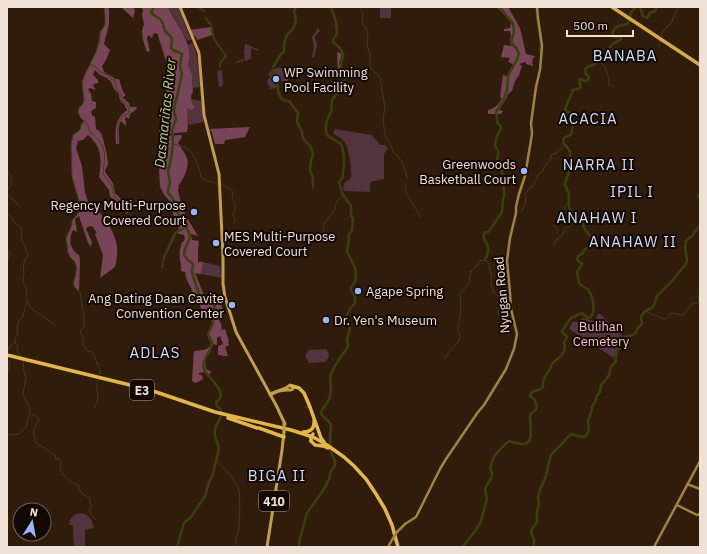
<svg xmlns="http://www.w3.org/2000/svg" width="707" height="554" font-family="'IBM Plex Sans',sans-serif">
<rect width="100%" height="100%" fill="#311c0c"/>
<!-- green -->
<path fill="#52333e" d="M168 7H178L191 40 187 41Z
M380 7H391V18H380Z
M318 28 320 31C311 38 317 38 317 46 316 50 315 54 314 57H312L314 47 312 37Z
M193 43 197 57 200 87 193 88 192 74 188 65 189 61 187 45Z
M245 44 258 49V51L251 48V59L245 61V59H244V61L236 63 235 62 244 59 245 56 244 54Z
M277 68H282L290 71V72L288 73V81H274V69Z
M222 70 223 84H221L223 85 222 86H223L221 87 219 86 217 71Z
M272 70V77L273 83 276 85V88L270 89 269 85H268L267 81 270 77 268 74Z
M191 99 201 101 204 122 189 125 187 116V108L195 106 193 105Z
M335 129 372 135 380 145H385L388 148 384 154V179L371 182 370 185V192L344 191 343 189 344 183 351 178C352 171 349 149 345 143 343 139 337 136 333 133Z
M203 262 220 266 221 278 201 274Z
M599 313 623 336 618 346 614 358 569 329 572 322 579 321 583 318 594 321Z
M326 349C330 353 330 358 325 362L309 363 306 358V354L309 350Z
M81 513C90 515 92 520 94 528L85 530V547H74L73 526V525H69C70 517 74 514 81 513Z"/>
<!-- forest -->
<path fill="#774557" d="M104 7H108L109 9V24L104 44 110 50 106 60 102 66 104 72 116 79H119L123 92 126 95 123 97V98L129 103 130 107H136L137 109 130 114 129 119 126 117 125 118V120L126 122V126L121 121C117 128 120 136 119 144H116C115 136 115 124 120 117 121 115 125 112 127 110L124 104C120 102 119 98 119 94L114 89 111 82 107 78 100 75 95 70 93 75 98 80V83L94 84 93 86 95 88V90L90 88 88 89 91 94 92 101 96 102V108L91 111 92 115 95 117 96 129C98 130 100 131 101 133 103 136 108 159 108 163 108 167 105 168 105 172L113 183 115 193 126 204 129 212 127 214 125 212C123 204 117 201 110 197L109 190 99 177C102 159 102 147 88 135L83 140 78 141 76 148 82 166 85 192 90 209H97C107 222 119 237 117 254 117 258 116 263 115 267L100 278 103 255 95 234 97 233 92 226 87 227 86 229 92 242 91 247 88 243 79 216 75 219 77 232 73 230C68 239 70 250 79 255L80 260 79 291C70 285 75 280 76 272 77 269 76 265 75 262 66 253 69 254 67 242 66 241 66 240 66 239 66 233 72 231 72 221L79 212 81 208 72 177 71 145 73 135 80 130 81 125 84 121 80 117 78 112 79 108 82 105 84 101 82 82 86 72 96 52 99 40 100 32 105 25C105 19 105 12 104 7Z
M122 7H134L135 12 133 18 123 9Z
M141 7H168C176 25 195 45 188 65L192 74 193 92C190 95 191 100 193 105L195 106 192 110 187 108C187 117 189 123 187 132L164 134V142L160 155 159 154 161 145 159 131 163 119 166 90 169 79 166 71 167 64 159 39 158 34 154 33 152 38 148 35 147 39 150 51 147 52 143 40 142 31 144 24 142 15 143 10Z
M497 7H508L520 28 526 54 535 56 534 58 533 57 532 64H533V66L526 64V62H525L519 64 522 66 519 75 515 81 513 88 511 92 508 94 507 97 499 110 503 111 501 114H488V110C495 109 499 104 502 98L500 97 503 75 507 76 513 64 508 62 510 58 501 57 504 45 511 46 510 38 511 37 510 31H504V29L510 28 511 22Z
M211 27 212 35 197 40 196 37 193 35 190 30Z
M337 52 341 53C342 57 341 59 339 62L342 75 340 77 338 78Z
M250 127 245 137 225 140 224 144H215L211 130 209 131 208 129Z
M181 135 182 137 178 143C181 148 185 153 187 158 190 166 183 180 178 186L179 187 178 190 181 203 186 216 198 236 191 234 192 240 199 241 198 251V262H203L201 274 195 273 206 300 221 303 223 311 216 315V318L219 317 220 323H221L222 330 225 329 229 341H228L229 345 225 347 228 356H222L221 355H218V346L223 344 220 336 217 338V345L213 344 211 349V351L205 360 206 369 212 372 207 376 205 372 199 373V375H202L203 379 196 383 193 382 192 380 194 351C202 350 210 351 211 342 201 330 216 330 211 319H202C202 312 202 307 197 301H189L193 295 192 290 186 278 185 272 181 271C181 267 181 264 180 260 179 254 180 248 182 242L184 241 185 238 184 235 176 233C173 243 166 253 163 262 165 253 172 234 179 229L176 224 169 200 165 196 160 187 159 169 163 163 162 155 167 142V136Z"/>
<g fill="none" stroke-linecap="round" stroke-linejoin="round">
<!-- stream -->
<path stroke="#39400d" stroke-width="1" d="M359 7 362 11 363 16 362 21 364 26 366 27 368 36 367 45 370 55V66L371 69 380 77 385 108 383 119 385 135 390 144 393 152 402 161 406 173 407 179
M536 12V7
M536 15 540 42V53
M662 36V33L664 30 672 22 673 18 678 8 677 7
M659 46 660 40
M596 61C599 62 603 64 604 66 607 70 609 81 609 86
M90 64 96 67 99 71 108 75 112 80 114 79 117 90 121 94 122 101C127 104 129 107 129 112 128 114 126 115 124 116 116 122 118 135 118 143
M84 121C89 124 88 128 90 132 108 147 105 153 103 174L112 186 115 198 122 202 127 213
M173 144C177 145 182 146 186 148 195 153 199 167 201 177 207 183 213 180 218 185
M7 169C11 177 14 183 7 191
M406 183C402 195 417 206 420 217
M221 185 226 186 233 192 232 198 235 204V210L233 213V216L235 220 234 223
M313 186V190
M7 194 14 200 20 207
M521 212 525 205 526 193 529 188 533 186 539 173 543 171 544 167 550 161 551 155 557 153 558 150H561L564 144
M7 213 15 223 21 227 22 240 25 247 28 255 24 262 23 269 24 272 23 282 26 288 27 301 31 308 55 325
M557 233V229L554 225C556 224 558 223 559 221 564 215 561 209 569 202
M319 243C328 233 321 234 324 225 326 219 332 214 335 209 336 206 335 202 338 200 339 198 343 197 344 197
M553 246 557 239 562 236 565 228 570 227 578 216
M7 249 10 253 8 261
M645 311 663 319C666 319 670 317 671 313L683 315 689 307 692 305 691 303H698L699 300 698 296 700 294
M7 351H8L10 346 15 342
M22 357 19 355 17 351 18 346 15 342V337L18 334 17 328 19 321 23 316 27 301
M445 358 448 353 459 341 460 337 458 331 461 306 460 294 469 283 471 271 477 266 479 261 485 260 489 263C490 267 488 269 491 272 492 280 489 291 498 296 499 302 498 308 498 313 499 317 503 325 506 329
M7 373 10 367 9 361
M100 374V370L97 363 95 359 94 354 92 352 88 351 83 345C83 342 84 338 82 336 82 335 80 334 80 333 80 331 84 328 84 325 85 314 81 303 80 292 69 284 75 283 76 272 77 269 76 265 75 262L70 257 68 253 66 239C68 232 72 228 72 221L79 212 81 208 72 177 71 145 73 135 80 130 81 125 84 121 80 117 78 112 79 108 82 105 84 101 82 82 86 72 96 52 100 40V32L105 25C105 19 105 12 104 7
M94 409 95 406 97 403 98 393C94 389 98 386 98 382
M31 414C34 415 39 416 39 420 35 426 32 431 35 439 35 441 37 443 38 445L45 448 53 455H55L56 459H59L61 462C61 464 60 468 60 469 63 477 71 483 78 485 79 492 84 495 90 498V504L92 506 89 510 94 518 96 520
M7 435 19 434 26 427 28 418 30 414 29 406 23 395 26 377 24 371 23 360
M216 461C224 467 236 480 239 491 240 498 240 518 239 526 239 530 237 534 236 538 235 541 237 544 238 547"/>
<!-- canal -->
<path stroke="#39400d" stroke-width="2" d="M198 7 204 11
M206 18 209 23 211 24 214 39 226 56 220 63V67
M163 262 164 257 175 233 186 227
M162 267 163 264"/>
<!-- river -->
<path stroke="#39400d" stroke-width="2.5" d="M154 7 151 13 161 20 163 24 165 31 172 38 171 48 173 50 182 54 180 66 182 73 180 83 177 97 175 103 174 111 176 119 172 131 173 144 171 159 168 171 170 183 168 190V193C172 197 175 202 176 207 177 210 176 210 178 213 182 220 188 228 190 236 189 244 184 246 184 255L188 260 193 264 192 273 199 294 204 301 211 303 215 305 214 309 209 314 213 321 212 326 208 334C209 336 211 339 212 342 212 353 199 360 205 371 209 379 230 393 216 402L217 406C228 414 217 420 215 429 213 437 218 442 219 449L212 477 209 482 205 496 191 517 184 523 177 547
M500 7 506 15 513 23 514 32 512 39V44L516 48 519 53 517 59 508 76 507 90 504 99 496 112 498 124 500 125 501 128 497 136 495 146C499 151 499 153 497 158L502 170 504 190V197
M640 7 643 16 647 18 650 13 655 11 657 7
M273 67 281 54 284 52C284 46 284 40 287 35 288 33 290 32 292 30 296 25 297 17 294 11L296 7
M273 70C272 78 272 80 278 86V91L281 98 284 100 290 102 298 113 297 122 302 132 303 138 311 147 313 155 311 161 310 170 311 173 313 178V186
M700 193 698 197 700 198
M485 260C487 256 489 251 488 247 486 239 481 240 485 232H488L490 230 502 212 503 199
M299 547 300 538 307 513 324 489 329 479 331 471 335 465V461L331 452 330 437 331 426 330 423 321 414V412C323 407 328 404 329 399 333 391 329 382 331 374 335 364 341 356 348 347L347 340 350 328 346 321V317L350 309 355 303V297L351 290V287L355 282 356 275 355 268 347 251 349 239 348 236 352 231 353 219 351 215V206L342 193 339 182 343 177C342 172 344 168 344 164 344 158 343 149 341 144L328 136 326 132V125L328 118 331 112 332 100 335 96 340 89 346 78C343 74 340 67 341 62 342 58 344 60 343 55 343 50 337 45 333 42V40L337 33 336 22 331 7
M463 547 480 524 487 499 485 489 488 483 491 479 492 474 490 468C492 465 492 462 493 459 495 454 505 444 509 441 513 442 518 444 522 444 536 446 529 421 530 415L536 409 537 406 534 399 530 396C531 390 537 391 541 389L543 387C542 379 546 375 550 369 551 366 552 363 555 361 562 355 567 352 564 342L566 339 567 337 563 333 562 331 571 318 582 313 588 318 591 317C596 309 593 297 588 289L582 286 579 283 577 272 582 264 577 260 578 256 582 254 585 249 592 245C596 235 587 236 584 228 583 225 583 222 582 218L573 214 571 211 569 207V194L565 185V183L571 167 570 152C568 146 561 144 564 138 566 137 568 136 570 135 574 132 572 116 570 112L567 113 565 109 573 90 580 88 581 87 579 81V79L586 81 588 80 589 77 586 74 585 72 586 68 595 64C598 55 605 62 608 56 609 56 609 50 609 50 611 43 616 43 621 39V37H614L612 36C613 25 620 26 627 24 632 17 627 14 636 7
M534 547V540L531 532 532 529 537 522V511L539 504 538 497 540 490 546 476 549 462 551 455 571 434 582 437 586 436 588 433 589 428 588 420 591 413 592 407 596 400V397L600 392 601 385 605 381 609 375 611 367 616 361C615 352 620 345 624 337L633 335 636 332 638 327 641 325 642 323 641 319 642 315 645 311 652 308 654 305 657 296 671 282 686 264 687 260 685 247 686 241 693 235 695 231 700 226"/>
<!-- motorway-tunnel -->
<path stroke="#4e3a2a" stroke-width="3.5" stroke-dasharray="3.5 2" stroke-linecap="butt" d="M307 406 308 408"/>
<!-- secondary -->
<path stroke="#9e8343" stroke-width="2.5" d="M687 484 700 489
M677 505 697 515 700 514
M397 532 405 524 416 517 440 469 446 459 478 412 484 405 506 369 514 349 517 334 511 309 510 293 507 261 510 238 516 213V207L519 194 525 176 532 134 531 123 536 87 540 70 542 46 538 18 537 7
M388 547 392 540
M654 547 700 461"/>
<!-- primary -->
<path stroke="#c19e48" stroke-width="3" d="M180 7 199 53 204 115 219 174 223 257V284L225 297 236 332 276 405 285 424
M270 394 286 388 290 385 293 387V389L291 390H286L279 391 270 395
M267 547 282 450 284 432"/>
<!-- trunk -->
<path stroke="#d1aa4a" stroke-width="3.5" d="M612 7 700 65"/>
<!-- motorway -->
<path stroke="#e1b74c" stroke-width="3.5" d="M7 355 126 384 153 391 215 412 291 430 313 437 327 445 344 457 354 466 366 479 376 494 385 509 392 525 398 547
M292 386 299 388 304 393 310 407 321 438 324 442
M228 418 257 428
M259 428 284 437
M303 432C311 432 315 428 314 420
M311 441 315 445 323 446 328 448"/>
<!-- secondary-bridge -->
<path stroke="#9e8343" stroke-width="2.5" d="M392 540 397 532"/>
<!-- primary-bridge -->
<path stroke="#c19e48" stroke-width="3" d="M284 423V432"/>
<!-- motorway-bridge -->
<path stroke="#e1b74c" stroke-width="3.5" d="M311 441V438L313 434"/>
</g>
<!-- markers -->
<g fill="#9ab5fd" stroke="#120904" stroke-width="1.5">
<circle cx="276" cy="79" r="4"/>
<circle cx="524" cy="171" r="4"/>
<circle cx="194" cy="212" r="4"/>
<circle cx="216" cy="243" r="4"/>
<circle cx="358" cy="291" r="4"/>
<circle cx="232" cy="305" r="4"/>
<circle cx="326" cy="320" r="4"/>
</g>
<g text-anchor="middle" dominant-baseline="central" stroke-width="4" stroke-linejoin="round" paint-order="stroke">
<!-- shield labels -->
<g fill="#120904" stroke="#ada098" stroke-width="1">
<rect x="130" y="380" width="24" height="20" rx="3"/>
<rect x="259" y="491" width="30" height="20" rx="3"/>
</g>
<g font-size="12" font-weight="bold" fill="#f0e1d7">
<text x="142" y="390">E3</text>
<text x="274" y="501">410</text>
</g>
<!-- poi labels -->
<g font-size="13" fill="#f0e1d7" stroke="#120904" text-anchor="start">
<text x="284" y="72">WP Swimming<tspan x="284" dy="15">Pool Facility</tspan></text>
<text x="516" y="164" text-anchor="end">Greenwoods<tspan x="516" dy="15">Basketball Court</tspan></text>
<text x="186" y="205" text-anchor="end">Regency Multi-Purpose<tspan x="186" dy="15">Covered Court</tspan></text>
<text x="224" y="236">MES Multi-Purpose<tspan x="224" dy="15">Covered Court</tspan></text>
<text x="366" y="291">Agape Spring</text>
<text x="224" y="298" text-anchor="end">Ang Dating Daan Cavite<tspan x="224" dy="15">Convention Center</tspan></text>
<text x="334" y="320">Dr. Yen's Museum</text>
</g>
<!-- street labels -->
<g font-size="13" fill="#f0e1d7" stroke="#120904">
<text transform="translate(502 295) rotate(-95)">Nyugan Road</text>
</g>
<!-- park labels -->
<g font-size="13" fill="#febbd1" stroke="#120904">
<text x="601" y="326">Bulihan<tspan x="601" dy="15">Cemetery</tspan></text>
</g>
<!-- water labels -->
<g font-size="14" font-style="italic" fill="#c1cf82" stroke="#120904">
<text transform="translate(165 113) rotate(-84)">Dasmariñas River</text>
</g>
<!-- quarter labels -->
<g font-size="15" letter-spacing="1" fill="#d2ddf9" stroke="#120904">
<text x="625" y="55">BANABA</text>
<text x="588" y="118">ACACIA</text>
<text x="599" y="164">NARRA II</text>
<text x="632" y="191">IPIL I</text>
<text x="597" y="217">ANAHAW I</text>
<text x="633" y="241">ANAHAW II</text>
<text x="155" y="352">ADLAS</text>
<text x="277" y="475">BIGA II</text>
</g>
</g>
<!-- border -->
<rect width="707" height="554" fill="none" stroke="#f0e1d7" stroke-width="16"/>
<!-- north arrow -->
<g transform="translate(32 522) rotate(11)"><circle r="19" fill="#120904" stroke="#6b5f58"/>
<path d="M0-3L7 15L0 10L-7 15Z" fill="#9ab5fd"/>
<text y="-6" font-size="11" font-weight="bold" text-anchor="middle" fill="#f0e1d7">N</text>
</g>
<!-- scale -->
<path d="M567 30v6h66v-6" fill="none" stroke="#f0e1d7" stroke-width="2"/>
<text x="573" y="30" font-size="12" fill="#f0e1d7" stroke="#120904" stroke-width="3" paint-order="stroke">500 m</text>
</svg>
